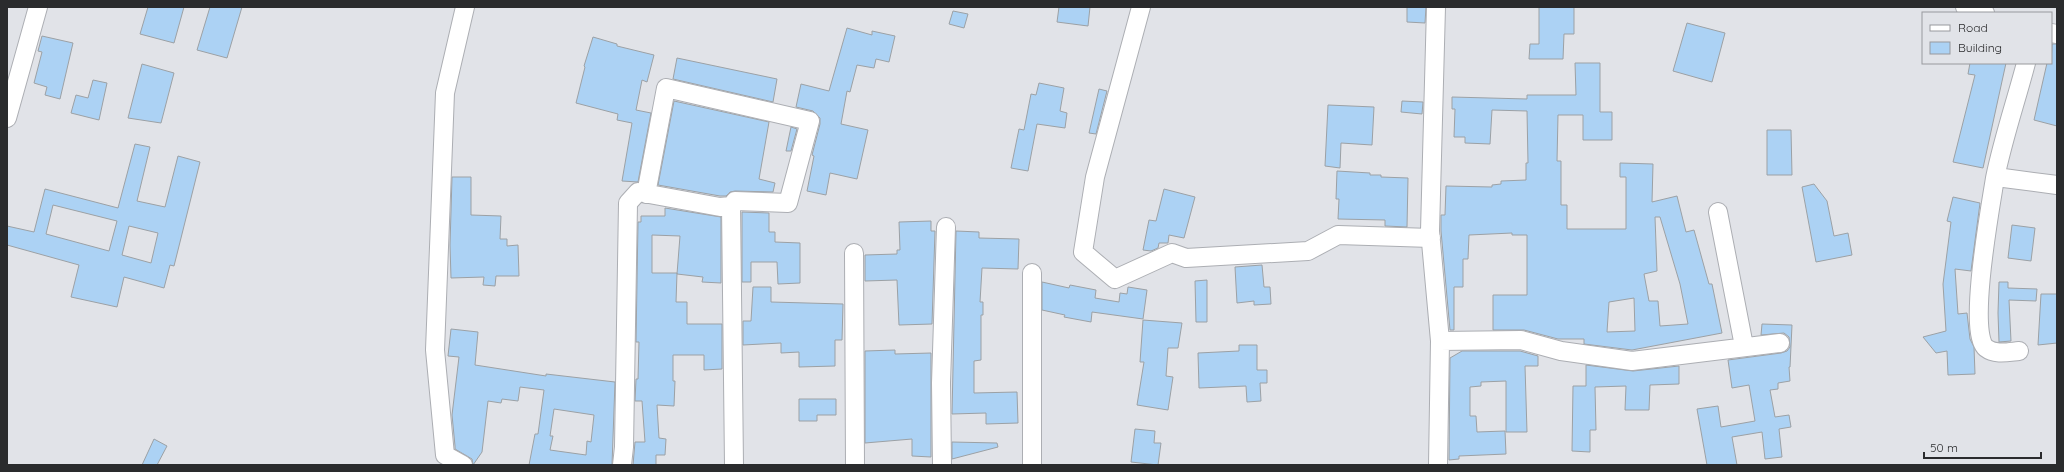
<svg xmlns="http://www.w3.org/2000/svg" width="2064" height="472" font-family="Quicksand,sans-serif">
<rect width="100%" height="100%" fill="#e1e3e8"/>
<!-- building -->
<path fill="#acd2f4" stroke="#9ca1a5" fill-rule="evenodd" d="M148 7H184L174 43 140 34Z
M210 7H242L227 58 197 50Z
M1059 7H1090L1088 26 1057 22Z
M1407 7H1426L1425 23 1407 22Z
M1539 7H1574V34H1564L1563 59H1529L1530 44H1539Z
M953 11 968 14 964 28 949 24Z
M1687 23 1725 33 1712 82 1673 71Z
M847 28 872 35V31L895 36 889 62 876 59 874 68 857 65 850 92 847 91 841 124 868 130 857 179 830 173 826 195 807 191 814 156 812 155 820 124V118L813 111 796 107 801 84 829 91Z
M42 36 73 43 60 99 45 95 47 87 34 83 42 52 38 51Z
M593 37 617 44V46L654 55 647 82 642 80 636 110 651 113 638 182 622 181 632 123 617 120 618 114 576 103 585 67 584 66Z
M2052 44H2057V126L2034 120 2047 63H2051Z
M677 58 777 79 773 102 673 79Z
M1575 63H1600V112H1612V140H1583V115H1558L1557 161H1561V205H1567V229H1626V177H1620V163L1653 164 1652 202 1677 196 1686 232 1694 230 1709 284H1712L1722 333 1632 350 1584 344V339H1558L1524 330H1493V295H1527V235H1512V233L1469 235 1468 259H1463V287H1454V330H1450L1441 231V215H1445L1446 186 1492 187V185L1501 184V181L1526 180V163H1528L1527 111 1492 110 1490 144 1465 143V137H1454L1455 109H1452V97L1527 99V95H1576ZM1655 217H1660L1680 284 1688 324 1660 326 1658 301H1649L1644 274 1657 271ZM1634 298 1635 331 1607 332 1609 302Z
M1970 63H2006L1983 168 1953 162 1975 75 1968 74Z
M142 64 174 73 161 123 128 118Z
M93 80 107 83 99 120 71 113 76 95 88 98Z
M1039 83 1064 88 1060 111 1067 113 1065 128 1037 124 1028 171 1011 168 1019 129 1024 130 1031 94 1036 95Z
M1099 89 1107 91 1096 134 1089 133Z
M674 101 769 122 759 179 775 183 773 192 735 191 730 192 726 196H720L658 185Z
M1402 101 1423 102 1422 114 1401 112Z
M1328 105 1374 107 1372 145 1341 143 1340 168 1325 166Z
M791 127 797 129 791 151H786Z
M1767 130H1791L1792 175H1767Z
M135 144 150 147 137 201 165 207 178 156 200 162 174 266 170 265 164 288 124 277 117 307 71 297 79 265 7 245V226L34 232 45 189 118 208ZM53 205 117 221 109 251 46 234ZM129 226 158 233 151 263 122 255Z
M1337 171 1370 173V175H1381V177L1408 178 1407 227 1385 226V220L1338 219 1339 199H1336Z
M452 177H471V215L501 216 500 239H507V246L518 245 519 276H496L495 286 483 285 484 277 451 278 450 245Z
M1814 184 1827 201 1834 236 1848 233 1852 255 1816 262 1802 187Z
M1164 189 1195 197 1184 238 1169 235 1168 243H1159L1158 248 1151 251 1143 250 1149 220 1156 221Z
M1953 197 1980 203 1971 271 1955 269 1958 314 1967 313 1970 339 1974 347 1975 374 1948 375 1947 351 1936 353 1923 337 1946 331 1943 284 1951 222 1947 221Z
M665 208 721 217V283L702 282 703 277 677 274 680 236 652 235V273H677L676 302H687V324H722V369L704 370V355H673V381H675L674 406 657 405 659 438 666 439 665 455H656V465H633L635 442H645L642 401H635L636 379H638L639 342H636L638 222H641V216H665Z
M742 212 769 213V232H775V242L800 243V283L778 284 777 262H751V282H742Z
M931 221V231H935L932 324 899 325 897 280 865 281V255L897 254V250H900L899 222Z
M2012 225 2035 228 2031 261 2008 258Z
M956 231 979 232V238L1019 239 1018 269 982 268 980 302H983V315H981V360L974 361V393L1017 392 1018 423 986 424V413L952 414Z
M1262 265 1264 287H1270L1271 304 1254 305V301L1237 303 1235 267Z
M1207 280V322H1196L1195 281Z
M1042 282 1069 288 1070 285 1096 290 1095 298 1119 302 1120 293 1127 294 1128 287 1147 290 1143 319 1092 312 1091 322 1064 317 1065 315 1042 310Z
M1999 282H2008V288L2037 289 2036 301 2009 300 2011 341 1999 342 1998 313Z
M753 287H771V302L843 304 842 340H835V366L799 367V352L781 353V343L743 345V321H751Z
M2041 294H2057V343L2038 345Z
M1143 320 1182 323 1178 348H1168L1166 376 1173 377 1168 410 1137 405 1144 362H1140Z
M1762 324 1792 325 1790 367H1789L1790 381 1778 383V389L1770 390 1775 417 1789 415 1791 427 1779 429 1782 457 1765 459 1762 432 1732 437 1737 465H1707L1697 409 1718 406 1721 427 1755 421 1749 385 1732 388 1728 360 1781 353 1787 351 1790 347 1789 337 1784 333 1761 335Z
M451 329 478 332 475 365 546 376V374L615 382 612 465H529L535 434H538L544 390 520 387 518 401 502 399 501 403 488 401 482 452 473 465 472 459 455 449V446L452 415 459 357 448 356ZM554 409 594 415 591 442 587 441 586 455 550 450 553 436H550Z
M1239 345H1257V370H1267V383H1260L1261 401 1247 402 1246 386 1199 388 1198 353 1239 351Z
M895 350V354L931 353V457L912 456V439L865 443V351Z
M1462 351H1520L1538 356V366H1525L1527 432H1506V381L1481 382V386L1470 387V416H1476L1477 432 1505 431 1506 454 1459 456V459L1449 460 1450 358Z
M1586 365 1633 371 1679 366V384L1650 385 1649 410H1625L1626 386 1595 387 1596 430H1590V452L1572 451 1573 386H1586Z
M799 399H836V415H817V421H799Z
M1135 429 1155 431 1154 443H1161L1158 465 1131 462Z
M154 439 167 446 157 465H142Z
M952 442 997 443 998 447 952 459Z"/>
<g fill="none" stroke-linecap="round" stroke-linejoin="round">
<!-- minor casing -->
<g stroke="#acaeb3" stroke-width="20">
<path id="minor" d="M1141 7 1095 177 1083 252 1115 279 1172 253 1186 258 1308 251 1338 235 1431 238
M1436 7 1430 231 1440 341 1438 465
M1965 7 1985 13
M2051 33 2057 34
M7 118 38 7
M1996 177 2057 185
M731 206 734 465
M1718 212 1744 346
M854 253 855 465
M1440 341 1521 340 1561 351 1632 361 1780 343
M2019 351C2008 352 1995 355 1986 348 1967 333 1991 204 1995 178 2003 139 2016 101 2026 63
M463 465 445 455 435 350 445 93 465 7
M622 465 624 447 628 203 638 192 720 207 731 206 735 201 788 203 810 121 666 88 646 194
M942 465 941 383 946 227
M1032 465V273"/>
</g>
<!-- minor -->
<use href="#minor" stroke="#fff" stroke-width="18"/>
</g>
<!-- border -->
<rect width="2064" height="472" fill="none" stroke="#2a2b2d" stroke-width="16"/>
<!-- legend -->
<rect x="1922" y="12" width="130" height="52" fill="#e1e3e8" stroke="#98999d"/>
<rect x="1930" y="25" width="20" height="6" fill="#ffffff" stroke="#98999d"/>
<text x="1958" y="32" font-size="12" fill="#2a2b2d">Road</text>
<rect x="1930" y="42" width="20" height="12" fill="#acd2f4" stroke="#98999d"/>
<text x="1958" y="52" font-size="12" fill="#2a2b2d">Building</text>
<!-- scale -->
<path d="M1924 452v6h117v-6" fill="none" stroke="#2a2b2d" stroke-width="2"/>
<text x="1930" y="452" font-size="12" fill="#2a2b2d" stroke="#e1e3e8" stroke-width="3" paint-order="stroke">50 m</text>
</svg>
